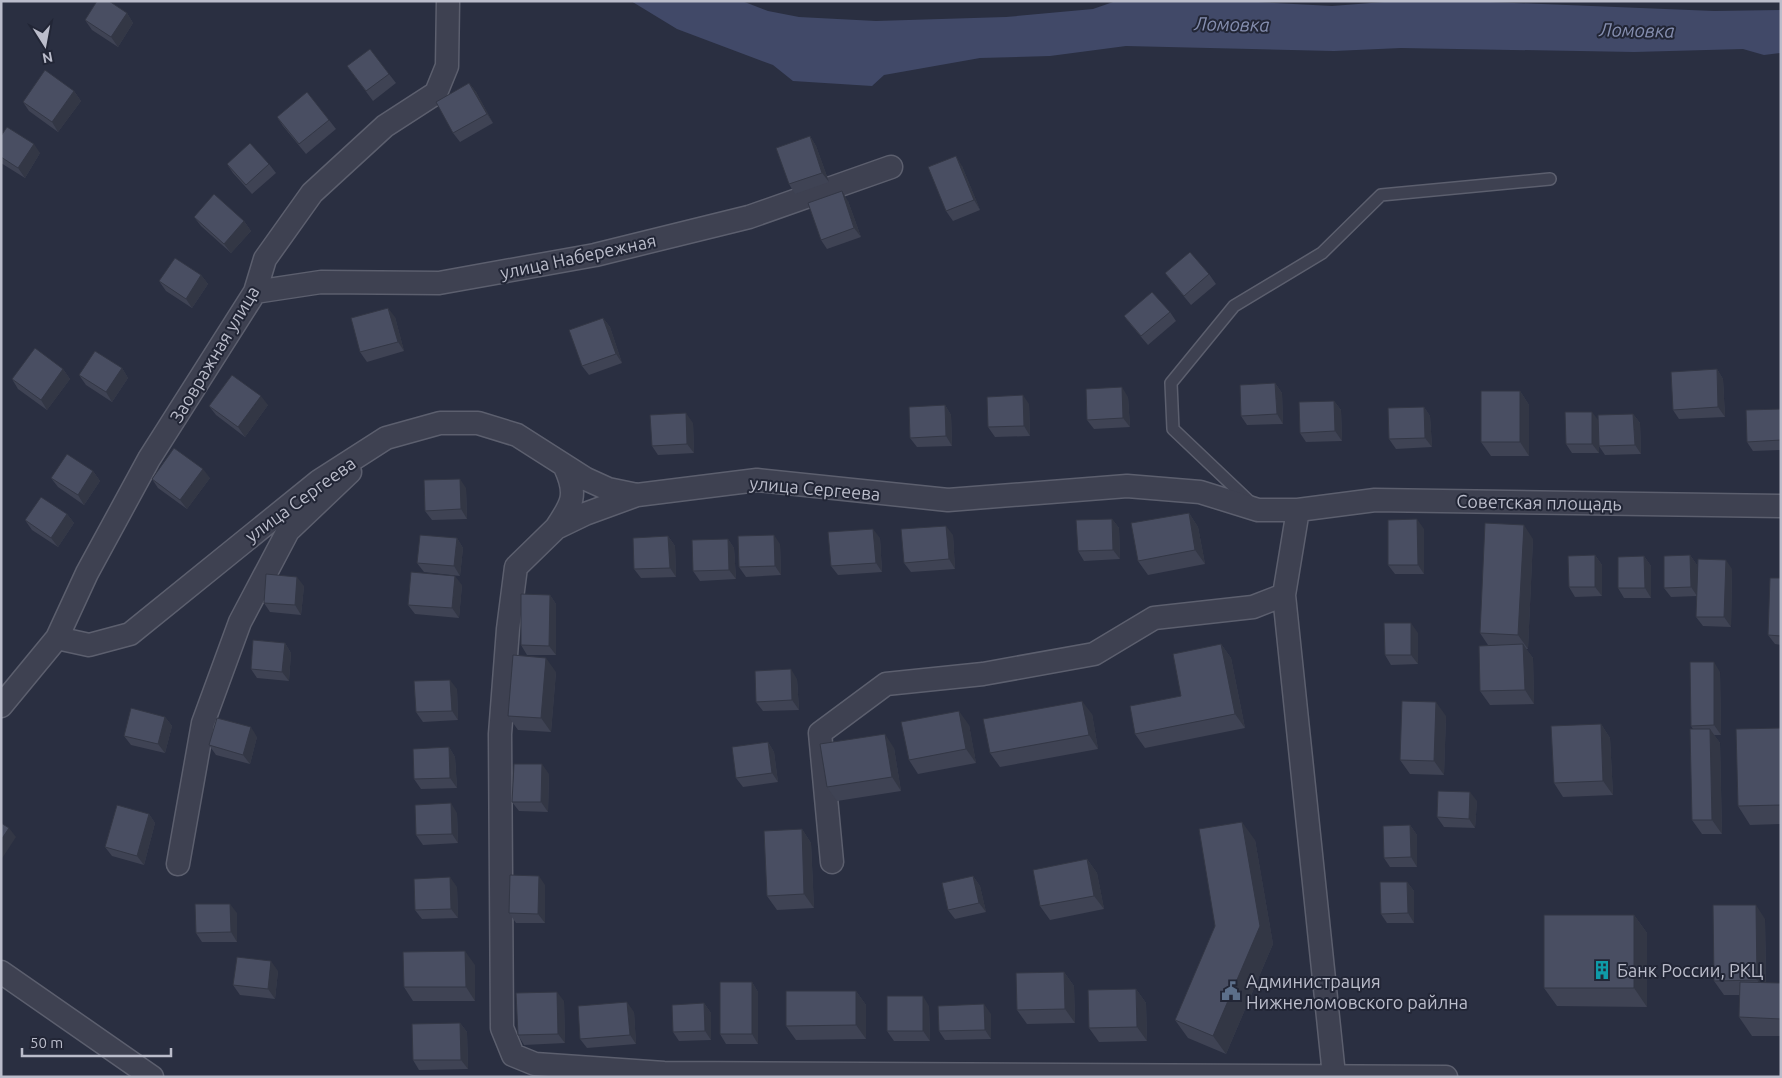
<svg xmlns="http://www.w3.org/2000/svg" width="1782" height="1078" font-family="Ubuntu,sans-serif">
<rect width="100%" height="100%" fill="#2a2f41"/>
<!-- water -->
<path fill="#414968" d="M631 1H742L768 11 799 17 876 21 1006 17 1093 9 1116 1H1239L1332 6 1397 1H1467L1714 11 1781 10V53L1764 55 1743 49 1634 52 1401 48 1334 51 1126 46 1050 56 980 58 884 75 872 86 793 81 773 65 677 29Z"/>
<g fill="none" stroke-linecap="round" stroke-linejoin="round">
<!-- lane casing -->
<g stroke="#5c5f6e" stroke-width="14">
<path id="lane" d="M1251 503 1173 429 1171 383 1234 306 1322 253 1381 195 1550 179"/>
</g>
<!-- street casing -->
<g stroke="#5c5f6e" stroke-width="25">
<path id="street" d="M255 292 321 282 439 283 595 255 749 217 891 167
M637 495 585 514 556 528 516 567 508 629 500 734 502 1028 513 1055 535 1064 664 1073 1446 1077
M556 528C572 504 578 495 565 467
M1284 595 1334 1075
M57 638 89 645 130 634 319 481 386 438 440 423H478L517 435 586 479 608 489 637 495 757 480 948 500 1127 486 1200 492 1258 510H1298L1375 500 1781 506
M1 706 57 638 87 573 149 459 255 292 265 259 312 193 385 126 436 93 447 66 448 1
M832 862 820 733 886 684 983 674 1094 654 1154 618 1253 607 1284 595 1298 510
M178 864 203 723 240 622 288 531 350 472
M1 972 152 1077"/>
</g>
<!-- lane -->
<use href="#lane" stroke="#3e4151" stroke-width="11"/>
<!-- street -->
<use href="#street" stroke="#3e4151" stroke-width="22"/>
</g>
<!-- wall -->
<path fill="#3f4354" d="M127 13 133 23 118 47 92 30 85 20Z
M347 66 389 74 396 83 373 101Z
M469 83 476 92 493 123 460 142 453 133Z
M74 91 81 101 58 132 29 111 23 102Z
M277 117 329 120 336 129 306 154 283 126Z
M1 136 40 153 25 178 1 163Z
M810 136 816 146 829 182 795 194 789 184Z
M227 164H269L276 173 252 194 233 173Z
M962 166 980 210 953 221 946 211Z
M848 201 861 237 827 249 821 240Z
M194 217 244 221 251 231 231 253 201 226Z
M1165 273 1209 274 1216 284 1191 305 1172 282Z
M201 275 208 284 192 308 166 291 159 281Z
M1170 312 1176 321 1148 345 1131 325 1124 316Z
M395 317 404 351 367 362 360 352Z
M603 318 610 327 622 363 589 375 582 366Z
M122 368 128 378 112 402 86 385 79 375Z
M63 369 70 379 47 410 18 389 12 379Z
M1717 369 1723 379 1725 417 1679 419 1673 410Z
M1275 383 1282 393 1283 424 1247 425 1241 416Z
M1520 391 1529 405V456H1491L1481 442Z
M1128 397 1130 427 1094 429 1087 420Z
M1334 401 1341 410 1342 441 1306 442 1300 433Z
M1029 404 1030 436 995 437 988 427Z
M268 405 245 437 216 415 209 406Z
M945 405 951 415 952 446 917 447 910 438Z
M1424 407 1430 416 1432 447 1396 449 1389 439Z
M1781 409V450L1753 451 1747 442Z
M1633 414 1640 423 1641 454 1605 455 1599 446V453H1572L1566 444 1598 420Z
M693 423 694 453 658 455 652 446Z
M93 471 100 481 84 505 58 487 51 478Z
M210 478 187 509 158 488 152 479Z
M466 488 467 519 432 520 425 511Z
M1189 513 1198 527 1205 564 1148 575 1138 561Z
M67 514 74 523 58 547 32 530 25 520Z
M1112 519 1119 528 1120 559 1084 561 1078 551Z
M1424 529V574H1395L1388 565Z
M953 535 955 569 911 572 904 563Z
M668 536 675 546 676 577 641 578 634 569Z
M457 538 463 548 460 576 424 572 417 563Z
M880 538 882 572 838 575 831 566Z
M728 539 734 548 736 579 700 581 693 571Z
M1533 539 1528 649H1526L1533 658 1534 704 1490 705 1480 691 1488 645 1480 633Z
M780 544 781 575 746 577 739 567Z
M1595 555 1602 565V596L1575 597 1569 587Z
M1690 555 1697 565V588L1732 569 1731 627 1703 626 1696 617 1697 596 1671 597 1664 588Z
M1644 556 1651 566V598H1624L1618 588Z
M1781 578V645L1775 644 1768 635Z
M462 585 459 618 415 614 408 605Z
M304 586 301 615 270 612 264 603Z
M550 595 556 604V655H527L521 645Z
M1418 633V664L1391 665 1385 655Z
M285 643 291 653 289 681 257 678 251 669Z
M1221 644 1231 658 1245 728 1145 748 1135 734 1181 696Z
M556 672 551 732 518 730 508 716Z
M1720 672 1721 735H1714L1720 743 1722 834H1702L1692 820 1693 729 1691 726Z
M797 679 799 710 763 711 756 702Z
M457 689 458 720 423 722 416 712Z
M1092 714 1098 749 1000 767 990 753Z
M1446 716 1444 775 1410 774 1400 760Z
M165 717 172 726 165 753 131 745 124 736Z
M1601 724 1610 738 1613 795 1563 797 1554 783Z
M969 725 976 763 918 774 909 760Z
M1781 728V824L1750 825 1738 806Z
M257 737 250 764 216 755 209 745Z
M768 742 774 752 778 782 743 787 736 778Z
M449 747 455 757 457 788 421 789 414 779Z
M894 748 901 791 837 801 827 787Z
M549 774 548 812 519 811 512 802Z
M1477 801 1475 828 1444 827 1437 817Z
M457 813 458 843 423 845 416 835Z
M149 814 155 823 144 865 112 856 105 847Z
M1410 825 1417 835V867H1390L1384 858Z
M802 829 811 843 814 908 777 910 767 896Z
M1255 840 1273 944 1226 1054 1188 1038 1175 1020Z
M1087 859 1097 873 1104 909 1050 920 1040 906Z
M973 876 980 886 986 912 955 919 948 910Z
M1407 882 1414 891V923H1387L1381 914Z
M545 885V923H516L509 913Z
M457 887 458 918 422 919 415 910Z
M237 913V942H202L196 933Z
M1634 915 1647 933V1007L1557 1006 1544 988Z
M1765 919 1766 983H1781V1036H1752L1739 1017V995H1724L1714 981Z
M475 965V1001H413L404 987Z
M278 971 275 999 240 995 233 985Z
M1064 972 1074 986 1075 1023 1027 1024 1017 1010Z
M752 982 758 992V1044H726L720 1034Z
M1136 989 1146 1003 1147 1041 1099 1042 1089 1028Z
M856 991 866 1005V1039L796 1040 786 1026Z
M564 1001 565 1043 524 1045 518 1035Z
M704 1003 711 1013V1040L679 1041 673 1032Z
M929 1006 930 1041H894L887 1031Z
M634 1012 636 1044 587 1048 580 1039Z
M991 1014V1039L945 1040 939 1031Z
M460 1023 467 1032 468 1069 419 1070 413 1060Z"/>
<!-- shaded-wall -->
<path fill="#333745" d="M127 13 133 23 118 47 111 37Z
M469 83 476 92 493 123 487 114Z
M74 91 81 101 58 132 52 122Z
M810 136 816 146 829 182 822 173Z
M34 144 40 153 25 178 18 168Z
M956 156 962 166 980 210 974 200Z
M842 191 848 201 861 237 854 228Z
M244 221 251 231 231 253 224 244Z
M201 275 208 284 192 308 186 299Z
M388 308 395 317 404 351 398 342Z
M603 318 610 327 622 363 616 354Z
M122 368 128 378 112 402 106 392Z
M63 369 70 379 47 410 41 400Z
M1717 369 1723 379 1725 417 1718 407Z
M1275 383 1282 393 1283 424 1277 414Z
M1122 387 1128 397 1130 427 1123 418Z
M1520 391 1529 405V456L1520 442Z
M1023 395 1029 404 1030 436 1024 426Z
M261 396 268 405 245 437 238 427Z
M1334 401 1341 410 1342 441 1335 431Z
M945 405 951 415 952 446 946 436Z
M1424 407 1430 416 1432 447 1425 438Z
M1592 412 1599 421V453L1592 444Z
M686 413 693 423 694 453 687 444Z
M1633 414 1640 423 1641 454 1635 445Z
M203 469 210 478 187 509 180 500Z
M93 471 100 481 84 505 78 495Z
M460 479 466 488 467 519 461 509Z
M1189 513 1198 527 1205 564 1195 550Z
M67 514 74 523 58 547 51 538Z
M1112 519 1119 528 1120 559 1113 550Z
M1417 519 1424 529V574L1418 565Z
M1524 525 1533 539 1528 649 1518 635Z
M946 526 953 535 955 569 949 559Z
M873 529 880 538 882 572 876 563Z
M774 535 780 544 781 575 775 566Z
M668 536 675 546 676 577 670 568Z
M457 538 463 548 460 576 454 566Z
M728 539 734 548 736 579 729 570Z
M1595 555 1602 565V596L1595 587Z
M1690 555 1697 565V596L1691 587Z
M1644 556 1651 566V598L1645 588Z
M1726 560 1732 569 1731 627 1724 617Z
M455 576 462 585 459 618 452 608Z
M297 577 304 586 301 615 295 605Z
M550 595 556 604V655L549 646Z
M1411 623 1418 633V664L1411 655Z
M285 643 291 653 289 681 282 672Z
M1221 644 1231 658 1245 728 1235 714Z
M1523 644 1533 658 1534 704 1525 690Z
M546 658 556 672 551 732 541 718Z
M1714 662 1720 672 1721 735 1714 725Z
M791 669 797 679 799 710 792 700Z
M450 680 457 689 458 720 452 711Z
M1082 701 1092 714 1098 749 1089 735Z
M1436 702 1446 716 1444 775 1434 761Z
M959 711 969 725 976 763 966 749Z
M165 717 172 726 165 753 158 744Z
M1601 724 1610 738 1613 795 1603 781Z
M251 727 257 737 250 764 243 755Z
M1710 729 1720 743 1722 834 1712 820Z
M885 734 894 748 901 791 892 777Z
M768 742 774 752 778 782 772 773Z
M449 747 455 757 457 788 450 778Z
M542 764 549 774 548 812 541 802Z
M1470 792 1477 801 1475 828 1469 819Z
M451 803 457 813 458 843 452 834Z
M149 814 155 823 144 865 137 856Z
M1242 822 1255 840 1273 944 1226 1054 1213 1036Z
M1410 825 1417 835V867L1411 857Z
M9 828 16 837 1 860V840Z
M802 829 811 843 814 908 804 894Z
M1087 859 1097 873 1104 909 1094 896Z
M539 876 545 885V923L538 914Z
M973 876 980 886 986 912 979 903Z
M450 877 457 887 458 918 451 909Z
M1407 882 1414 891V923L1408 913Z
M230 904 237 913V942L231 932Z
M1756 905 1765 919 1766 994 1757 980Z
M1634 915 1647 933V1007L1634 988Z
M465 951 475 965V1001L466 987Z
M271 961 278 971 275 999 268 989Z
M1064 972 1074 986 1075 1023 1065 1009Z
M752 982 758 992V1044L752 1034Z
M1136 989 1146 1003 1147 1041 1137 1027Z
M856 991 866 1005V1039L856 1025Z
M557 992 564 1001 565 1043 558 1034Z
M923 996 929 1006 930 1041 923 1031Z
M627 1002 634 1012 636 1044 630 1035Z
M704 1003 711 1013V1040L705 1031Z
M984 1004 991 1014V1039L985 1030Z
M460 1023 467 1032 468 1069 461 1060Z"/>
<!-- building -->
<path fill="#494e62" stroke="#333745" d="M97 1H109L127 13 111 37 85 20Z
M370 49 389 74 366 91 347 66Z
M45 70 74 91 52 122 23 102Z
M469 83 487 114 453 133 436 102Z
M307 92 329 120 299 144 277 117Z
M7 127 34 144 18 168 1 157V136Z
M810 136 822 173 789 184 776 148Z
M250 143 269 164 246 185 227 164Z
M956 156 974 200 946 211 928 167Z
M842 191 854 228 821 240 808 203Z
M214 194 244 221 224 244 194 217Z
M1190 252 1209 274 1184 296 1165 273Z
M175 258 201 275 186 299 159 281Z
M1152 292 1170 312 1141 336 1124 316Z
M388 308 398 342 360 352 351 318Z
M603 318 616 354 582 366 569 330Z
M35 348 63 369 41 400 12 379Z
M95 351 122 368 106 392 79 375Z
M1717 369 1718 407 1673 410 1671 372Z
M232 375 261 396 238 427 209 406Z
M1275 383 1277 414 1241 416 1240 385Z
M1122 387 1123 418 1087 420 1086 389Z
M1481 391H1520V442H1481Z
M1023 395 1024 426 988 427 987 397Z
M1334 401 1335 431 1300 433 1299 402Z
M945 405 946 436 910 438 909 407Z
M1424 407 1425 438 1389 439 1388 408Z
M1781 409V440L1747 442 1746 410Z
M1565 412H1592V444H1566Z
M686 413 687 444 652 446 650 415Z
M1633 414 1635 445 1599 446 1598 415Z
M174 448 203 469 180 500 152 479Z
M67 454 93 471 78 495 51 478Z
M460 479 461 509 425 511 424 480Z
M41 497 67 514 51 538 25 520Z
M1189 513 1195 550 1138 561 1131 523Z
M1112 519 1113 550 1078 551 1076 520Z
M1417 519 1418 565H1388V520Z
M1485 523 1524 525 1518 635 1480 633Z
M946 526 949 559 904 563 901 529Z
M873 529 876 563 831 566 828 532Z
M420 535 457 538 454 566 417 563Z
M774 535 775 566 739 567 738 536Z
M668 536 670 568 634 569 633 538Z
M728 539 729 570 693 571 692 540Z
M1595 555V587H1569L1568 556Z
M1690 555 1691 587 1664 588V556Z
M1644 556 1645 588H1618V557Z
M1698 559 1726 560 1724 617H1696Z
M411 572 455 576 452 608 408 605Z
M266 574 297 577 295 605 264 603Z
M1770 578H1781V636L1768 635Z
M521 594 550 595 549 646 521 645Z
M1384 623H1411V655H1385Z
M253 640 285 643 282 672 251 669Z
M1221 644 1235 714 1135 734 1130 706 1181 696 1173 654Z
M1523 644 1525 690 1480 691 1479 646Z
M513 655 546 658 541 718 508 716Z
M1690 662H1714V725L1691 726Z
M791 669 792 700 756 702 755 671Z
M450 680 452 711 416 712 414 681Z
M1082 701 1089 735 990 753 983 719Z
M1402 701 1436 702 1434 761 1400 760Z
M131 708 165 717 158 744 124 736Z
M959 711 966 749 909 760 901 722Z
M217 718 251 727 243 755 209 745Z
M1601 724 1603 781 1554 783 1551 726Z
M1781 728V805L1738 806 1736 729Z
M1690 729H1710L1712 820H1692Z
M885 734 892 777 827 787 820 744Z
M768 742 772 773 736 778 732 747Z
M449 747 450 778 414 779 413 749Z
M514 764H542L541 802H512Z
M1438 791 1470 792 1469 819 1437 817Z
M451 803 452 834 416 835 415 805Z
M117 805 149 814 137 856 105 847Z
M1242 822 1260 926 1213 1036 1175 1020 1215 926 1199 829Z
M1 823 9 828 1 840Z
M1410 825 1411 857 1384 858 1383 826Z
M802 829 804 894 767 896 764 831Z
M1087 859 1094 896 1040 906 1033 870Z
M510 875 539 876 538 914 509 913Z
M973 876 979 903 948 910 942 883Z
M450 877 451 909 415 910 414 879Z
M1380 882H1407L1408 913 1381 914Z
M195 904H230L231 932 196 933Z
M1713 905H1756L1757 980 1714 981Z
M1544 915H1634V988H1544Z
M465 951 466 987H404L403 952Z
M237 957 271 961 268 989 233 985Z
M1064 972 1065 1009 1017 1010 1016 973Z
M720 982H752V1034H720Z
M1740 982 1781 983V1019L1739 1017Z
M1136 989 1137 1027 1089 1028 1088 990Z
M786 991H856V1025L786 1026Z
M557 992 558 1034 518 1035 516 993Z
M887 996H923V1031H887Z
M627 1002 630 1035 580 1039 578 1006Z
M704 1003 705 1031 673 1032 672 1005Z
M984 1004 985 1030 939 1031 938 1006Z
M460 1023 461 1060H413L412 1024Z"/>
<!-- icons -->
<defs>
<g id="building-bare" transform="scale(1.5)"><path d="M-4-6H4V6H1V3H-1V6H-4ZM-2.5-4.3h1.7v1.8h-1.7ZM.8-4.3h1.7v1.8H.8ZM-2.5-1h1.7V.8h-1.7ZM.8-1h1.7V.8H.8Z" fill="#0f9aa8" stroke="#222636" stroke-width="2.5" paint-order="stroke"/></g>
<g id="civic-bare" transform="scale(1.5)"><path d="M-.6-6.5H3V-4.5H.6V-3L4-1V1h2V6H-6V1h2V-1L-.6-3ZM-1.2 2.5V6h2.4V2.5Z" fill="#5c6f8a" stroke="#222636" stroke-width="2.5" paint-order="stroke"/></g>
</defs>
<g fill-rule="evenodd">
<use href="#building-bare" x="1602" y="970"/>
<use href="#civic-bare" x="1231" y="991"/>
</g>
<g text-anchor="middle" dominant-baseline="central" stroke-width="4" stroke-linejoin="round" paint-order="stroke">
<!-- street labels -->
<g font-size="18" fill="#bbbdcb" stroke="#222636">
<text transform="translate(578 256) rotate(-12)">улица Набережная</text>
<text transform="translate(214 354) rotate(-59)">Заовражная улица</text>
<text transform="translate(815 488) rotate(5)">улица Сергеева</text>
<text transform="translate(300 499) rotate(-36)">улица Сергеева</text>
<text transform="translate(1539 502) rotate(1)">Советская площадь</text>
</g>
<!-- poi labels -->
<g font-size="18" fill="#bbbdcb" stroke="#222636" text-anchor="start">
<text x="1617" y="970">Банк России, РКЦ</text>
<text x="1246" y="981">Администрация<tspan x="1246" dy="21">Нижнеломовского райлна</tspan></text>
</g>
<!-- water labels -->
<g font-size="19" font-style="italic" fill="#858eaf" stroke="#222636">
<text transform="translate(1232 24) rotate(1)">Ломовка</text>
<text transform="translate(1637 30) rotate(1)">Ломовка</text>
</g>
</g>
<!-- border -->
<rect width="1782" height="1078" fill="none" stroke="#bbbdcb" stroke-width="5"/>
<!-- north arrow -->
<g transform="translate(45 45) rotate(169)" stroke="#222636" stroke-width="4" paint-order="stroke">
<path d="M0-4L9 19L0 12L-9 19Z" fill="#bbbdcb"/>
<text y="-8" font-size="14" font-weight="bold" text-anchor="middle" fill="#bbbdcb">N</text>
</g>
<!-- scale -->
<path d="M22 1048v8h149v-8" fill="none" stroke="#bbbdcb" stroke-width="2.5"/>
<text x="30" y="1048" font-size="15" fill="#bbbdcb" stroke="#222636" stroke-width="4" paint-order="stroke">50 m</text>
</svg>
